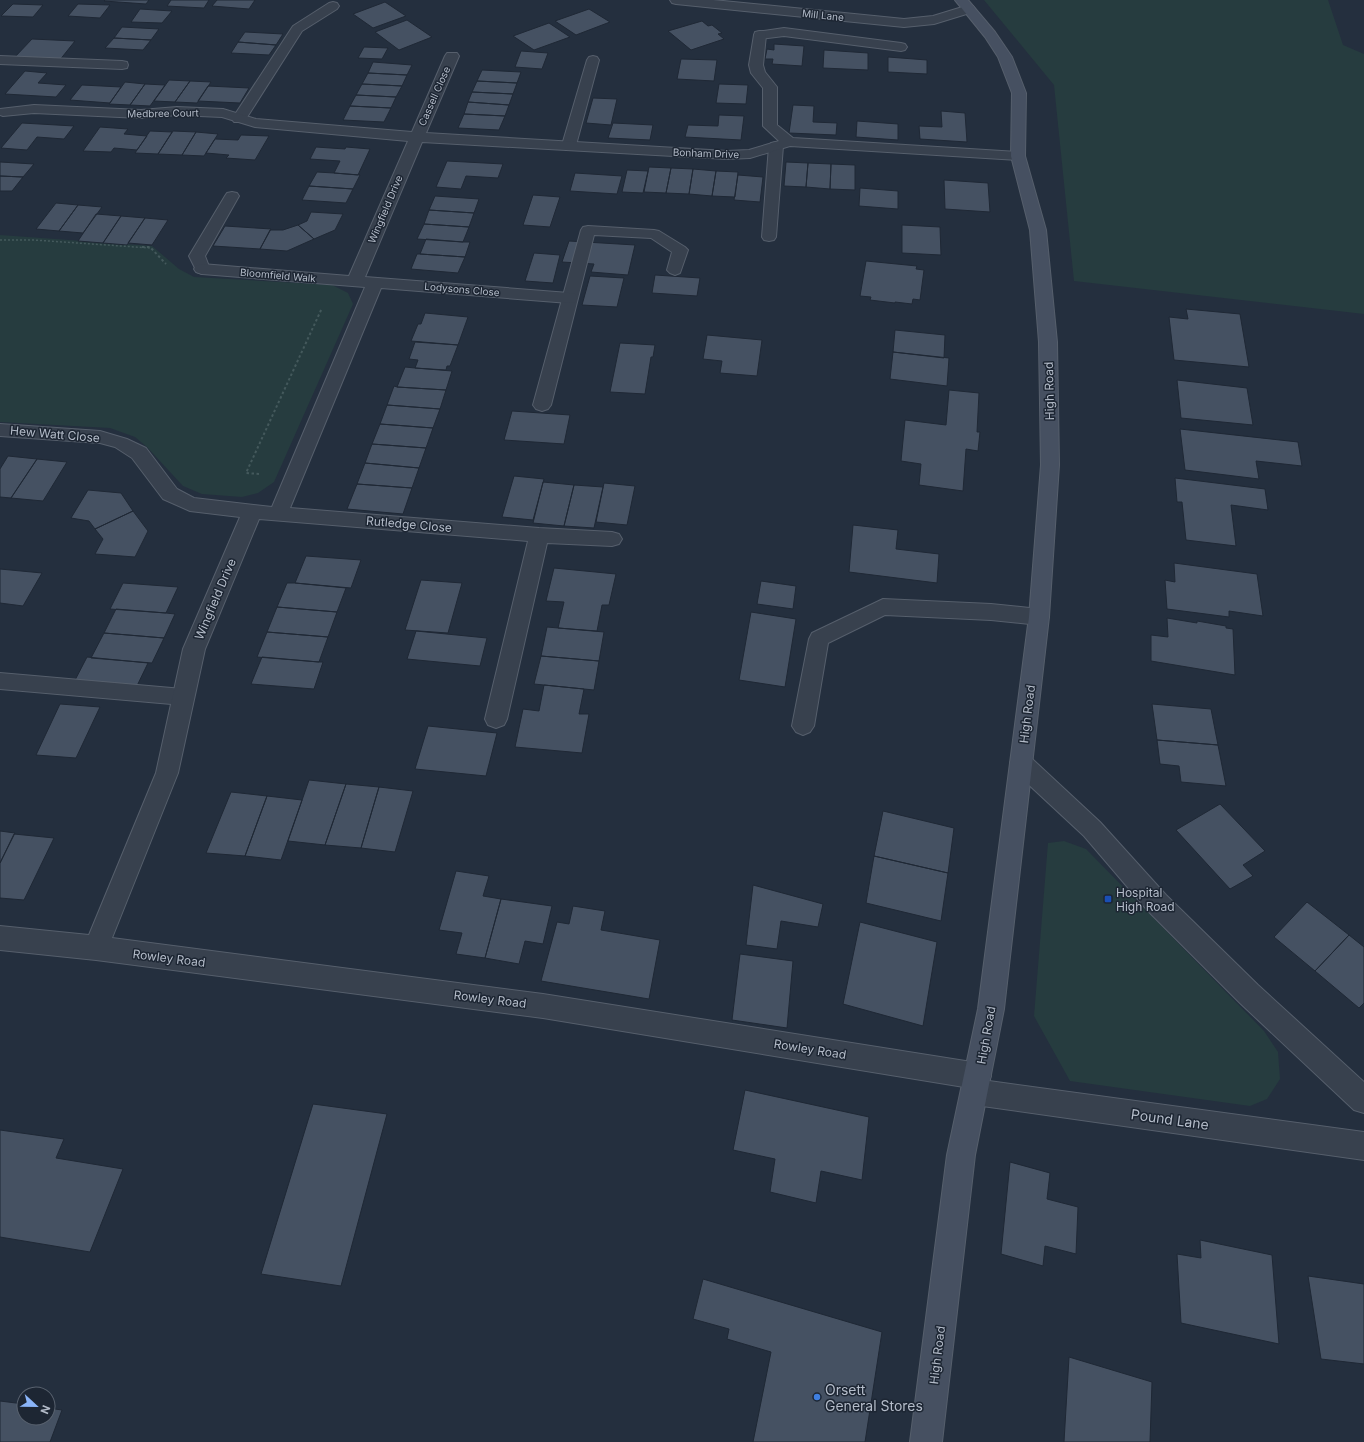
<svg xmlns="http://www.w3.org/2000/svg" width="1364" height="1442" font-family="Inter,sans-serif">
<rect width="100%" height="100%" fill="#242f3e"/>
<!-- green -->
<path fill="#263c3f" d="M984 0H1328L1343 45 1364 54V314L1074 281 1054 85Z
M0 235 152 246 179 269 194 277 332 285 348 293 353 304 274 482 258 493 242 497 202 494 183 486 147 447 135 437 110 428 0 422Z
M1064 841 1086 849 1264 1031 1278 1052 1280 1079 1267 1099 1250 1106 1070 1081 1034 1016 1048 843Z"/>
<!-- building -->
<path fill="#455162" stroke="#1f2835" d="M105 0H149L146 4 104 1Z
M171 0H209L204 8 167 6Z
M217 0H255L249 9 212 6Z
M385 2 406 16 373 28 353 14Z
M13 4 43 5 33 17 1 16Z
M78 4 110 5 100 18 68 16Z
M140 9 172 11 162 23 131 22Z
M589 9 610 22 576 35 555 21Z
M407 20 432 37 399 50 375 32Z
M702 21 708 26 712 25 722 33 718 34 724 39 691 50 668 31Z
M549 23 570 37 534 50 513 36Z
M122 27 159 29 151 40 114 38Z
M245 32 283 34 276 45 238 42Z
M114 38 151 40 143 50 105 48Z
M32 39 75 41 59 61 14 58Z
M238 42 276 45 269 55 231 53Z
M774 44 804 46 802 66 772 64 773 59H765L767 49 774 50Z
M364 47 388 48 382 59 358 58Z
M824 50 868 53V70L823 68Z
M521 51 548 53 542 69 515 67Z
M888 57 927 60V74L888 72Z
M681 59 717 60 714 81 677 79Z
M373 62 412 65 407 75 368 73Z
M482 70 521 72 517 83 477 81Z
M25 71 47 73 38 83 66 85 56 97 5 94Z
M368 73 407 75 402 86 362 84Z
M169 80 190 81 175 102 154 101Z
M190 81 211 82 197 103 175 102Z
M477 81 517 83 513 94 472 92Z
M125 82 145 84 130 105 109 104Z
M145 84 165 85 150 106 130 105Z
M362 84 402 86 396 97 356 95Z
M719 84 748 85 746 104 716 103Z
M82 85 121 87 110 103 70 100Z
M208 86 249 88 240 103 198 101Z
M472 92 513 94 509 105 468 102Z
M356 95 396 97 391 108 350 106Z
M593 98 617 99 611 125 586 123Z
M468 102 509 105 505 116 464 114Z
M793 105 814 106 813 122 837 123 836 135 789 133Z
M350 106 391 108 384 122 343 120Z
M941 111 965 113 967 142 920 139 919 126 942 127Z
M464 114 505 116 499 130 458 128Z
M719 115 744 116 741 140 685 137 688 125 718 126Z
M857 121 898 124V140L856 137Z
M22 123 74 126 64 139 37 137 27 150 1 148Z
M613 123 653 125 650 140 608 138Z
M100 127 128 129 124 134 147 136 137 150 114 148 111 152 83 151Z
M150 131 172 132 158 154 135 153Z
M173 131 196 132 182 155 158 154Z
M196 132 218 134 204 156 182 155Z
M241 135 269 136 255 160 226 158 229 155 206 153 215 139 238 140Z
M316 147 345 149 346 147 370 149 358 175 334 173 340 161 310 159Z
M447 161 503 164 498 178 466 176 461 189 436 187Z
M0 162 34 164 23 177 0 176Z
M786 162 808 163 806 187 784 186Z
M808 163 831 164 830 189 806 187Z
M831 164 855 165V190L830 189Z
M649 167 671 168 666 193 644 192Z
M671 168 693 169 689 194 666 193Z
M693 169 716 171 712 196 689 194Z
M627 170 648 171 643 193 622 192Z
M716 171 738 172 735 197 712 196Z
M317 172 334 173 360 175 353 189 309 186Z
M575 173 622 176 617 194 570 191Z
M738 175 763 177 760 202 734 200Z
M0 176 23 177 12 191H0Z
M944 180 988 183 990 212 945 209Z
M309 186 353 189 346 203 302 200Z
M860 188 898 191V209L859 206Z
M533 195 560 197 550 227 523 225Z
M435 196 479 199 474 213 429 210Z
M56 203 78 205 59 231 36 229Z
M78 205 102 207 83 233 59 231Z
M429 210 474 213 469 227 424 224Z
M311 212 343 214 335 230 314 239 298 225 307 221Z
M96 214 121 216 103 243 78 241Z
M121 216 145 218 127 245 103 243Z
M145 218 168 220 152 245 128 243Z
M424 224 469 227 463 242 417 239Z
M298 225 314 239 287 251 260 249 270 230H283Z
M902 225 940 227 941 255 902 253Z
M225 226 271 229 260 249 213 246Z
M426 239 463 242H470L465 257 420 254Z
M569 241 635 245 628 275 591 272 594 264 562 262Z
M534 253 560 255 553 283 525 281Z
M417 254H420L465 257 458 273 411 269Z
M866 261 917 266 916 269 924 270 920 300 913 299 912 304 895 302V303L870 300 871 297 860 296Z
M655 275 700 278 697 296 652 293Z
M590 276 624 278 617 307 582 305Z
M1186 309 1240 314 1249 367 1174 360 1169 317 1188 319Z
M425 313 468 317 458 345 411 341 418 324H421Z
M895 330 945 335 944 358 893 352Z
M707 335 762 340 757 376 720 373 722 361 703 359Z
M415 342 458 345 450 366H447L446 370 415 368 418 360 409 359Z
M620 343 655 345 653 357H651L645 394 610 392Z
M893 352 949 358 947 386 890 379Z
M405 367 415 368 452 371 446 390 397 387Z
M1177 380 1247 388 1253 425 1181 418Z
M394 386 397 387 446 390 440 409 387 405Z
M949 390 979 393 977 432H980L978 451 966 449 963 491 919 485 921 464 901 461 905 420 946 425Z
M387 405 440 409 433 428 380 424Z
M512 411 570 415 564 444 504 440Z
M380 424 433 428 426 448 372 444Z
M1180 429 1298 442 1302 466 1256 461 1259 479 1185 470Z
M372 444 426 448 419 468 365 463Z
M8 456 37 459 11 498 0 497V469Z
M37 459 67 462 43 501 11 498Z
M365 463 419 468 412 488 357 484Z
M514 476 544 479 533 520 502 517Z
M1175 478 1265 489 1268 510 1231 505 1236 546 1186 540 1182 502H1177Z
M543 482 574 485 564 526 533 523Z
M604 483 635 486 627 525 596 522Z
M357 484 412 488 403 514 347 509Z
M574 485 603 487 594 528 564 526Z
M88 490 121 493 133 511 95 529 89 521 71 518Z
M133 511 148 531 135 557 95 554 103 539 95 529Z
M853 525 898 530 896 549 939 554 937 583 849 572Z
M306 556 361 560 351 588 295 583Z
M1174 563 1257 574 1263 616 1229 611V617L1167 609 1165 580 1175 582Z
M554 568 616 574 609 605H602L597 631 558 628 564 602 546 601Z
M0 569 42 573 23 606 0 603Z
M421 580 462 583 448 633 405 630Z
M761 581 796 586 793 609 757 604Z
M123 583 178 587 166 613 110 609Z
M287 583H295L346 588 337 612 277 607Z
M277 607 337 612 328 637 267 632Z
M116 609 166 613 175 614 164 638 104 633Z
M751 612 796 619 785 687 739 680Z
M1167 618 1197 623V621L1226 626V628L1233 629 1235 675 1151 661V635L1168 637Z
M547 627 604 632 599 661 541 656Z
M416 631 487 638 480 666 407 659Z
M267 632 328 637 319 662 257 657Z
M104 633 164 638 152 663 91 658Z
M541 656 599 661 594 690 534 684Z
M87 657 148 663 135 690 73 684Z
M262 657 319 662H323L314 689 251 684Z
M544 685 584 689 579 714H589L582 753 515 747 523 709 539 711Z
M60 704 100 707 76 758 36 755Z
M1152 704 1211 709 1218 745 1157 740Z
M428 726 497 733 486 776 415 769Z
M1157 740 1218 745 1226 786 1181 782 1179 766 1160 764Z
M309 780 346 784 325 845 288 841Z
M346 784 379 787 361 848 325 845Z
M379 787 413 791 395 852 361 848Z
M231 792 267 796 245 856 206 853Z
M267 796 302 800 281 860 245 856Z
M1220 804 1265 851 1243 865 1253 876 1230 889 1176 830Z
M883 811 954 828 948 873 874 856Z
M0 831 15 833 0 863Z
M14 834 54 838 24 900 0 898V863Z
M874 856 948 873 941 921 866 903Z
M456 871 489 876 483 896 501 899 485 958 456 954 462 933 439 930Z
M753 885 823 904 818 927 781 921 777 949 746 945Z
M501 899 552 906 543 944 525 941 519 964 485 958Z
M1307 902 1349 935 1315 971 1274 937Z
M573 906 605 911 601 930 660 940 649 999 541 981 557 922 569 924Z
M860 922 937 942 923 1026 843 1004Z
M1349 935 1364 947V1003L1359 1008 1315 971Z
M740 954 793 961 787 1028 732 1020Z
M745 1090 869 1117 862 1180 821 1171 816 1203 770 1192 775 1159 733 1150Z
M313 1104 387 1114 341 1286 261 1274Z
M0 1130 64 1139 56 1158 123 1169 90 1252 0 1237Z
M1010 1162 1050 1173 1047 1199 1078 1207 1076 1254 1045 1246 1043 1266 1001 1254Z
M1200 1240 1272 1255 1279 1344 1181 1323 1177 1254 1201 1258Z
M1308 1276 1364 1284V1364L1321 1359Z
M703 1279 882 1332 865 1442H753L771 1352 727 1339 729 1329 693 1319Z
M1069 1357 1152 1382 1150 1442H1064Z
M0 1401 24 1404V1418H48V1408L62 1410 50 1442H0Z"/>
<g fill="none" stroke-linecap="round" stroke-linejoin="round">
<!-- lane casing -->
<g stroke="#565f6c" stroke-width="2">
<path id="lane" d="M333 2 337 3 339 6 337 9 302 31 244 122H234L232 119 293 26 329 3Z
M784 28 901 43 905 44 907 47 905 50 901 51 784 36 760 39 756 38 754 35 756 32Z
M0 56 122 61 127 62 128 65 127 68 122 69 0 64Z
M593 56 597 57 599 60 576 145 574 148 569 149 564 148 562 145 587 60 589 57Z
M776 142 781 143 783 146 776 237 774 240 769 241 764 240 762 237 769 146 771 143Z
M232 192 237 193 239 196 205 256 210 269 207 272 202 274 197 272 189 256 225 196 227 193Z
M588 226 654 230 659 231 685 247 688 250 680 273 675 275 670 273 667 270 672 252 651 238 594 235 551 405 548 409 542 411 536 409 533 405 581 230 583 227Z
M883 599 991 604 1039 609 1046 612 1049 617 1046 622 1039 625 991 620 885 615 828 643 814 726 810 732 803 735 796 732 792 726 809 639 812 633Z
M0 673 183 689 190 691 193 697 190 703 183 705 0 689Z"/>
</g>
<!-- street casing -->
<g stroke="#565f6c" stroke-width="2">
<path id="street" d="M670 0H713L904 19 933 16 969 5 973 6 975 9 973 12 934 24 904 27 676 4 672 3Z
M760 31 765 32 766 35 763 65 765 72 777 87V125L793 138 1018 152 1023 153 1025 156 1023 159 1018 160 790 146 750 158 727 159 422 142 365 277 569 293 575 294 577 298 575 302 569 303 381 288 290 508 539 528 612 532 619 534 622 539 619 544 612 546 547 543 507 719 504 725 496 728 488 725 485 719 528 541 259 519 205 649 178 773 112 938 543 994 978 1063 987 1067 991 1076 989 1081 1364 1132V1160L975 1105 965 1102 962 1092 964 1087 543 1018 96 960 0 950V926L89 935 156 773 183 649 240 517 190 511 163 499 132 458 115 447 100 443 0 436V424L100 431 127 439 146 448 177 489 194 498 272 507 365 287 202 274 196 272 194 269 196 266 202 264 349 276 408 141 255 127 222 117 177 115 141 118 34 113 3 116 0 115V109L34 105 141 110 177 107 223 109 256 119 412 132 445 56 447 53H457L459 56 426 133 727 151 749 150 779 141 763 126V88L751 73 749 65 754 35 755 32Z
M1021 753 1029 756 1100 822 1166 895 1258 985 1364 1082V1113L1354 1110 1240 1003 1148 911 1084 836 1013 770 1010 763 1013 756Z"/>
</g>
<!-- secondary casing -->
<g stroke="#565f6c" stroke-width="2">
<path id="secondary" d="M955 0H968L995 32 1012 57 1026 93 1025 156 1046 230 1057 342 1059 465 1049 617 1004 1009 975 1155 942 1442H910L947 1155 978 1009 1029 617 1041 465 1039 342 1030 230 1011 156 1012 93 998 57 985 37Z"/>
</g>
<!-- path-far1 -->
<path stroke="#44595c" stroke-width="1.5" stroke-dasharray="2 2" stroke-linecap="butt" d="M0 240H34L150 248"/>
<!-- path -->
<path stroke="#44595c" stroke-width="2" stroke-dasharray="2.5 2.5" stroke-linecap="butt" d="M142 247H150L166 264
M259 474 246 473 322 308"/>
<!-- lane -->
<use href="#lane" fill="#38414e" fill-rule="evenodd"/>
<!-- street -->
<use href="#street" fill="#38414e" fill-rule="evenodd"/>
<!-- secondary -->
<use href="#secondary" fill="#465061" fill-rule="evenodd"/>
</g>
<!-- markers -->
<rect fill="#1a4fb4" stroke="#1d2633" stroke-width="1.5" x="1104" y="895" width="8" height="8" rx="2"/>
<circle fill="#3f7fe0" stroke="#1d2633" stroke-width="1.5" cx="817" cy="1397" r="4"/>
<g text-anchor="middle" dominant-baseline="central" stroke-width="3" stroke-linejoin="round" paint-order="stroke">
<!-- far-street labels -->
<g font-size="10" fill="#b4bcc9" stroke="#1d2633">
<text transform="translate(823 15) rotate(6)">Mill Lane</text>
<text transform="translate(434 96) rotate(-66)">Cassell Close</text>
<text transform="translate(163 113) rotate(-1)">Medbree Court</text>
<text transform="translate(706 153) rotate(2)">Bonham Drive</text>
<text transform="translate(385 209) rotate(-67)">Wingfield Drive</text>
<text transform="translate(278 275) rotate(5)">Bloomfield Walk</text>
<text transform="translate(462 289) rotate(5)">Lodysons Close</text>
</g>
<!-- street labels -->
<g font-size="12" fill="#b4bcc9" stroke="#1d2633">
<text transform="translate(1049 391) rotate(-91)">High Road</text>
<text transform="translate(55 434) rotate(5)">Hew Watt Close</text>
<text transform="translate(409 524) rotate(5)">Rutledge Close</text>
<text transform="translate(215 599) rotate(-67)">Wingfield Drive</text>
<text transform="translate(1027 714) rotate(-83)">High Road</text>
<text transform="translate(169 958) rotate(7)">Rowley Road</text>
<text transform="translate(490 999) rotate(7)">Rowley Road</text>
<text transform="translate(986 1035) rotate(-80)">High Road</text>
<text transform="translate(810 1049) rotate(9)">Rowley Road</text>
<text transform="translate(937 1355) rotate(-83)">High Road</text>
</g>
<!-- poi labels -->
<g font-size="12" fill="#b4bcc9" stroke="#1d2633" text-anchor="start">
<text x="1116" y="892">Hospital<tspan x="1116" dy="14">High Road</tspan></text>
</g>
<!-- near-street labels -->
<g font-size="14" fill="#b4bcc9" stroke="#1d2633">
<text transform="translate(1170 1119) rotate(8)">Pound Lane</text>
</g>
<!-- near-poi labels -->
<g font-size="14" fill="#b4bcc9" stroke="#1d2633" text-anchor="start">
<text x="825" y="1389">Orsett<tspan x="825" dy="16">General Stores</tspan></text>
</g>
</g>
<!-- north arrow -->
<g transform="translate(36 1406) rotate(112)"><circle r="19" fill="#1d2633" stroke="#59626f"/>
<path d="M0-3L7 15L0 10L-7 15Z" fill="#8ab4f8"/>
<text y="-6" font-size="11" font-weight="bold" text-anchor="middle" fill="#b4bcc9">N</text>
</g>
</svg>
